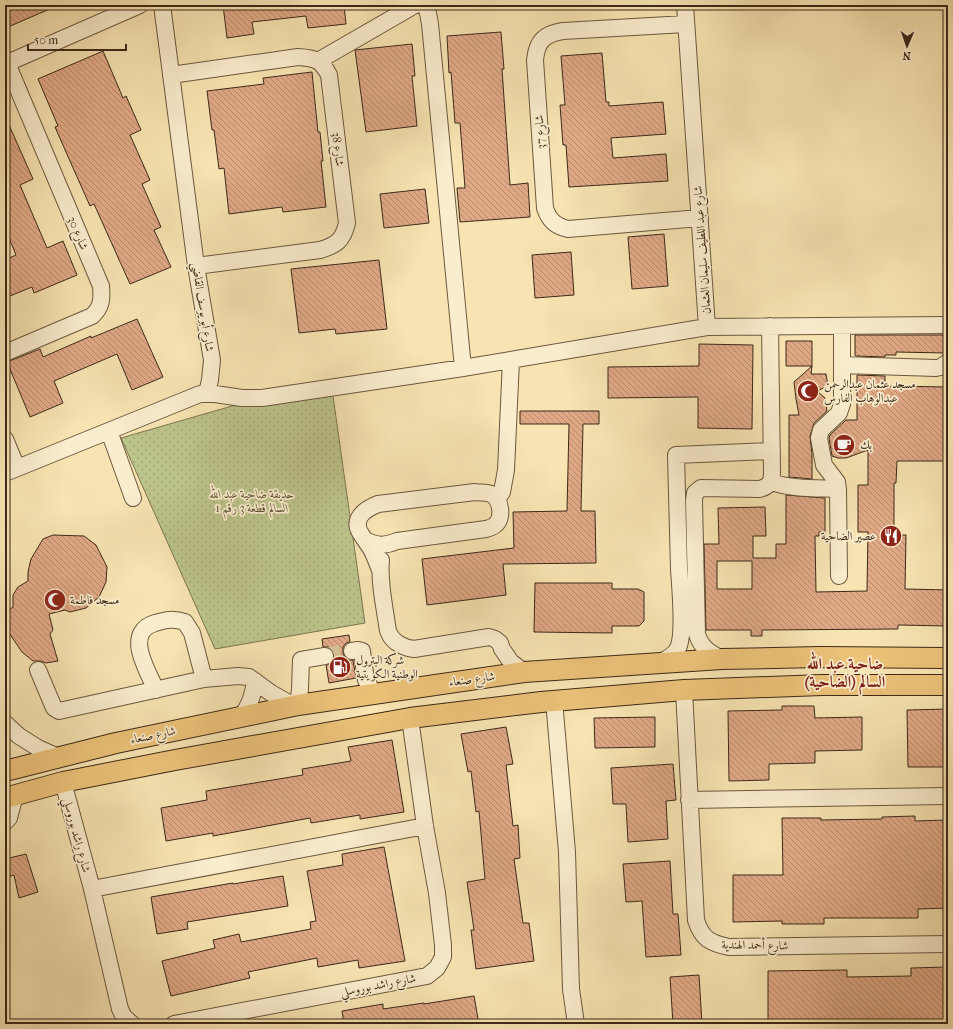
<svg xmlns="http://www.w3.org/2000/svg" width="953" height="1029" font-family="'IM FELL French Canon',Amiri,serif">
<defs>
<pattern id="park-dots" width="8" height="8" patternUnits="userSpaceOnUse"><rect width="8" height="8" fill="#bdc48c"/><path d="M2 2h.1M6 6h.1" fill="none" stroke="#a3a878" stroke-width="1.8" stroke-linecap="round"/></pattern>
<pattern id="building-back-hatch" width="6" height="6" patternUnits="userSpaceOnUse"><rect width="6" height="6" fill="#e0a986"/><path d="M-1 5l2 2M0 0l6 6M5-1l2 2" fill="none" stroke="#b78a6d"/></pattern>
</defs>
<rect width="100%" height="100%" fill="#f7e4b2"/>
<filter id="stains"><feTurbulence type="fractalNoise" baseFrequency=".005" numOctaves="4"/><feColorMatrix values="0 0 0 0 .2 0 0 0 0 .09 0 0 0 0 .02 0 0 0 .5 -.17"/></filter>
<radialGradient id="worn" r=".72"><stop offset=".6" stop-color="#630" stop-opacity="0"/><stop offset="1" stop-color="#630" stop-opacity=".3"/></radialGradient>
<!-- park -->
<path fill="url(#park-dots)" stroke="#7c7652" d="M333 396 365 623 215 649 121 438 232 406Z"/>
<!-- building -->
<path fill="url(#building-back-hatch)" stroke="#3c2917" fill-rule="evenodd" d="M5 5H59L8 27 5 21Z
M223 5H344L346 24 308 28 306 16 252 22 254 34 227 38Z
M501 32 504 69H502L510 185 528 183 530 217 460 222 457 188H465L460 123H455L451 72 449 73 447 36Z
M412 44 415 76H412L417 126 366 132 355 50Z
M103 51 123 98 126 96 141 130 130 135 150 180 142 184 161 227 154 230 171 267 130 284 94 204 90 206 70 161 55 127 58 126 38 79Z
M602 53 606 102H609V106L663 102 666 134 611 138 613 158 666 154 668 181 569 187 566 145H563L560 105H565L561 56Z
M312 72 318 132H320L323 161H321L326 207 283 212 282 207 229 214 224 168 219 169 214 130H212L207 91 264 84 263 78Z
M5 116 33 179 20 185 47 248 63 241 77 275 34 293 32 287 5 298V260L16 255 5 228Z
M425 189 429 223 384 228 380 194Z
M664 234 668 286 632 289 628 237Z
M571 252 574 295 535 298 532 255Z
M379 260 387 329 336 334 335 329 299 333 291 269Z
M137 319 163 377 132 390 117 354 54 381 63 403 30 417 7 362 40 349 43 357 91 336V338Z
M855 335H948L947 353 896 352V355H885V357L856 356 855 355Z
M786 341H812V366H786Z
M699 344 753 345 752 429 698 428V397L608 398V367L699 366Z
M812 366 811 374H826L828 386 817 391 825 398 827 411 814 423 810 436 812 454V479L789 477V415H799L796 399 794 382Z
M857 375 885 376V386L948 387V461H897L896 483H894V535H906L905 589 948 590V626L898 625V629L762 630V636H751V630H706L704 544H719L718 508 765 507 766 536H753V558H776V544H786V495L825 498V532H819V536H815L816 592 867 591 868 532H858V485H868V450L846 458H838L832 456 829 438 830 435 846 420H857ZM717 561H752V589H717Z
M520 411H599V424H583L581 511H595L596 563 503 564 506 595 427 605 422 559 514 548 513 512 567 511 569 424H520Z
M53 535 84 536 96 545 107 567 106 582 99 597 86 608 70 612 65 610 49 614 53 630 50 634 58 661 46 663 40 661H33L22 652 5 627V613L13 607V595L18 587 28 581V572L31 559 43 539Z
M535 583H612V589H638L644 592V621L639 626H612V633L534 632Z
M349 635 350 642 346 643 343 647V653L345 657 348 660H353L356 678 329 683 326 665 331 664 334 660V654L332 650 329 647H323L322 639Z
M782 706H814L815 718 862 717V750L815 751V763L769 764V780L729 781 728 711 782 710Z
M948 709V767H908L907 710Z
M655 717V747L595 748 594 718Z
M506 727 513 764 506 765 513 826 518 825 520 858 514 859 523 923H529L534 961 476 969 471 930H474L467 882 485 879 479 811 476 812 471 771 468 772 461 734Z
M392 740 404 812 360 819V815L311 823 310 818 213 836V833L166 841 161 808 207 800 206 791 303 775 302 769 351 761 348 747Z
M673 764 676 800 666 801 668 839 628 842 626 804H613L611 768Z
M915 816V821L948 820V908L918 909V918H824V924H782V921L733 922V875H783L782 818H821V820L882 819V817Z
M384 847 405 961 359 968 358 960 318 967 317 958 248 972 250 978 171 996 162 961 215 948 213 940 239 934 241 942 311 929 310 922 316 921 307 871 343 865 342 854Z
M26 854 38 892 19 898 14 875 5 878V859Z
M670 861 673 914H678L681 955 646 957 642 901 626 902 623 864Z
M283 876 288 906 187 922 188 929 157 934 151 897 233 883V884Z
M947 967V1024H912V1020L798 1022V1024H768V971L847 970V977L911 976V968Z
M699 975 702 1024H673L670 977Z
M474 996 479 1024H344L342 1011 383 1004V1009L424 1003V1004Z"/>
<g fill="none" stroke-linecap="round" stroke-linejoin="round">
<!-- minor-tunnel -->
<path stroke="#d2bf93" stroke-width="16" stroke-dasharray="16 8" stroke-linecap="butt" d="M325 656 352 651"/>
<!-- minor casing -->
<g stroke="#6b583e" stroke-width="18">
<path id="minor" d="M162 5 196 266 212 360 210 380 207 393
M425 5 428 13 430 24 463 368
M685 5 707 327
M686 24 563 31C544 34 537 41 535 60L545 208C549 220 555 226 568 229L700 218
M318 61 415 5
M5 64 140 5
M171 75 298 57C314 58 321 59 329 75L347 223C343 240 337 245 320 250L196 266
M5 353 92 316C102 307 102 299 101 286L7 63
M842 365 936 368 941 367 948 362
M109 431 133 498
M5 439 17 468
M5 473 200 394H215L242 398H262L463 368 707 327 948 325
M771 482C792 489 816 488 838 489
M497 499 502 492 506 470 511 360
M365 540C377 546 385 546 397 541L486 529C489 528 493 527 495 525 504 518 501 499 491 494 487 492 480 493 475 492L378 504C365 509 351 519 361 534 364 539 368 544 371 549 375 556 377 563 380 570
M381 560C379 579 383 599 386 618 387 623 387 629 389 633 393 643 405 648 414 649L489 637 495 639 500 643 502 649 511 662 524 672
M839 576 838 489 837 482 824 465 819 438 821 430 839 413 842 404V326
M352 651 358 650 362 651 366 680 374 694
M722 659C710 653 701 648 697 634L694 501 695 493 701 488 760 489C769 486 772 483 772 473L770 326
M661 662C667 659 675 655 678 648 685 634 680 587 679 569 678 531 677 493 676 455L772 451
M38 670 54 708 59 711 204 679 238 676 249 677 271 693 294 706
M156 690C148 671 123 633 155 623 166 620 173 618 185 622L192 633 204 679
M684 690 696 920C702 939 710 943 729 947L948 944
M554 700 567 852 571 989 576 1024
M298 705 300 689 301 660 325 656
M241 717C250 705 253 695 255 681
M5 723 19 736 38 748 58 757
M63 782 92 889 120 1009 124 1017 132 1024
M689 800 948 796
M5 822 9 818 15 795
M92 889 425 826
M174 1024 427 976 437 968 443 957V945L437 893 425 826 410 718"/>
</g>
<!-- major casing -->
<g stroke="#3c2917" stroke-width="22">
<path id="major" d="M5 771 116 743 298 705 524 672 722 659 820 657 948 658
M5 798 63 782 175 760 410 718 541 702 684 690 822 685H948"/>
</g>
<!-- minor -->
<use href="#minor" stroke="#faedcd" stroke-width="16"/>
<!-- major -->
<use href="#major" stroke="#ecc279" stroke-width="20"/>
</g>
<!-- icons -->
<defs>
<g id="mosque-disc" transform="scale(1.15)"><circle r="9.5" fill="#8f2418" stroke="#faedcd"/><path d="M3.5-4.9A6 6 0 1 0 3.5 4.9A5 5 0 1 1 3.5-4.9Z" fill="#fff"/></g>
<g id="cafe-disc" transform="scale(1.15)"><circle r="9.5" fill="#8f2418" stroke="#faedcd"/><path d="M-5.5-4.5H6V0H3Q3 3.5 0 3.5H-2.5Q-5.5 3.5-5.5 0ZM3-3.2v2h1.7v-2ZM-6 4.5H4V6H-6Z" fill="#fff"/></g>
<g id="restaurant-disc" transform="scale(1.15)"><circle r="9.5" fill="#8f2418" stroke="#faedcd"/><path d="M-5-6h1v4h1v-4h1v4h1v-4h1v5L-1.5 .5V6h-2V.5L-5-1ZM5-6V6H3V1.5H1.5Q1.5-4 5-6Z" fill="#fff"/></g>
<g id="fuel-disc" transform="scale(1.15)"><circle r="9.5" fill="#8f2418" stroke="#faedcd"/><path d="M-5.5-6h7V0h2V4h1.3V-2.5L3-4.5l.8-.8L6-3V5H2.5V1h-1V6h-7ZM-4.2-4.7v3.2H.2V-4.7Z" fill="#fff"/></g>
</defs>
<g fill-rule="evenodd">
<use href="#mosque-disc" x="808" y="391"/>
<use href="#cafe-disc" x="844" y="445"/>
<use href="#restaurant-disc" x="891" y="536"/>
<use href="#mosque-disc" x="55" y="600"/>
<use href="#fuel-disc" x="340" y="667"/>
</g>
<g text-anchor="middle" dominant-baseline="central" stroke-width="3.5" stroke-linejoin="round" paint-order="stroke">
<!-- street labels -->
<g font-size="12" fill="#3c2917" stroke="#faedcd">
<text transform="translate(540 132) rotate(-94)">شارع 37</text>
<text transform="translate(338 149) rotate(83)">شارع 38</text>
<text transform="translate(78 233) rotate(67)">شارع 30</text>
<text transform="translate(702 250) rotate(-94)">شارع عبد اللطيف سليمان العثمان</text>
<text transform="translate(203 307) rotate(81)">شارع أبو يوسف القاضي</text>
<text transform="translate(472 679) rotate(-8)">شارع صنعاء</text>
<text transform="translate(153 735) rotate(-12)">شارع صنعاء</text>
<text transform="translate(77 835) rotate(75)">شارع راشد بوروسلي</text>
<text transform="translate(755 945) rotate(1)">شارع أحمد الهندية</text>
<text transform="translate(378 985) rotate(-11)">شارع راشد بوروسلي</text>
</g>
<!-- poi labels -->
<g font-size="12" fill="#3c2917" stroke="#faedcd" text-anchor="start">
<text x="824" y="384">مسجد عثمان عبدالرحمن<tspan x="824" dy="14">عبدالوهاب الفارس</tspan></text>
<text x="860" y="445">بك</text>
<text x="876" y="536" text-anchor="end">عصير الضاحية</text>
<text x="70" y="600">مسجد فاطمة</text>
<text x="356" y="660">شركة البترول<tspan x="356" dy="14">الوطنية الكويتية</tspan></text>
</g>
<!-- park labels -->
<g font-size="12" font-style="italic" fill="#5c5034" stroke="#faedcd">
<text x="252" y="494">حديقة ضاحية عبد الله<tspan x="252" dy="14">السالم قطعة 3 رقم 1</tspan></text>
</g>
<!-- district labels -->
<g font-size="16" font-weight="bold" fill="#7a1f14" stroke="#faedcd">
<text x="845" y="663">ضاحية عبد الله<tspan x="845" dy="18">السالم (الضاحية)</tspan></text>
</g>
</g>
<!-- margin -->
<rect width="953" height="1029" fill="none" stroke="#f7e4b2" stroke-width="20"/>
<rect x="6" y="6" width="941" height="1017" fill="none" stroke="#3c2917" stroke-width="2"/>
<rect x="10" y="10" width="933" height="1009" fill="none" stroke="#3c2917"/>
<!-- north arrow -->
<g transform="translate(907 46) rotate(182)" stroke="#faedcd" stroke-width="3" paint-order="stroke">
<path d="M0-3L7 15L0 10L-7 15Z" fill="#3c2917"/>
<text y="-6" font-size="11" font-weight="bold" text-anchor="middle" fill="#3c2917">N</text>
</g>
<!-- scale -->
<path d="M28 44v6h98v-6" fill="none" stroke="#3c2917" stroke-width="2"/>
<text x="34" y="44" font-size="12" fill="#3c2917" stroke="#faedcd" stroke-width="3" paint-order="stroke">50 m</text>
<rect width="100%" height="100%" filter="url(#stains)"/>
<rect width="100%" height="100%" fill="url(#worn)"/>
</svg>
